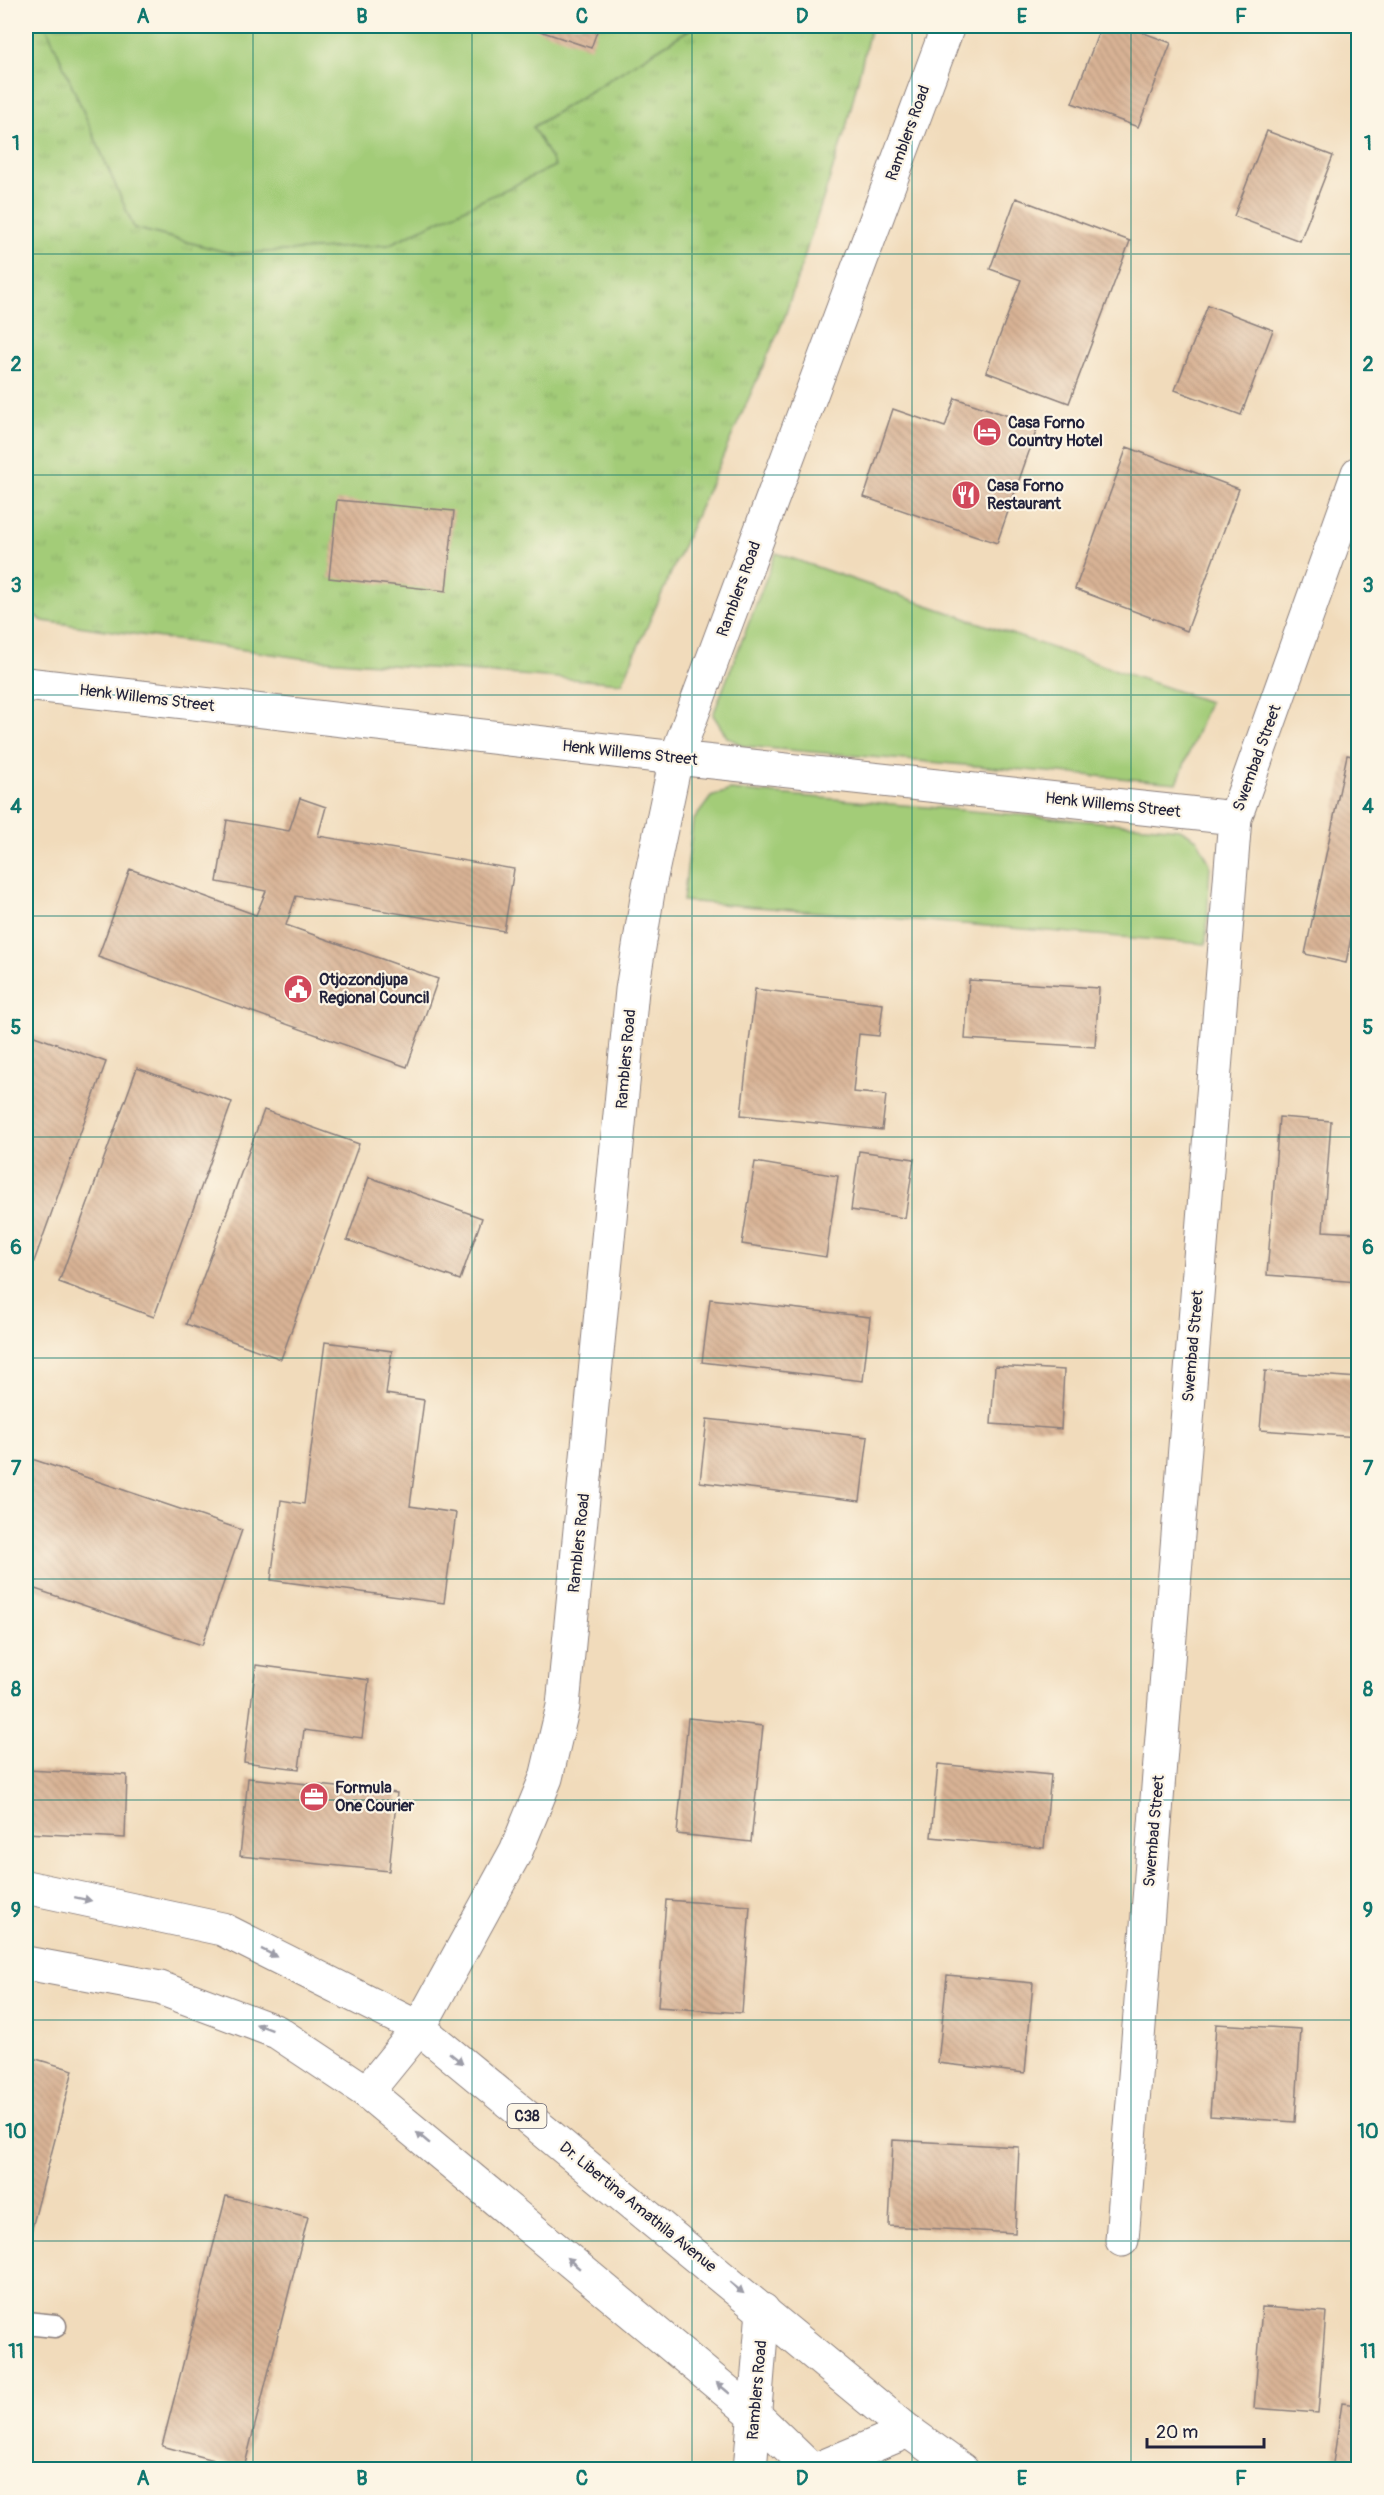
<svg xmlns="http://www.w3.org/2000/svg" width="1384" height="2495" font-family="Pangolin,sans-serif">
<defs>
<pattern id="park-tufts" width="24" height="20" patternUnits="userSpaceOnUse" patternTransform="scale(1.5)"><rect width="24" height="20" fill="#a3cc78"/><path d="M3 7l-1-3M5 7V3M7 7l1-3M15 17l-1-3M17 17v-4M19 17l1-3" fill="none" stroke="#8caf69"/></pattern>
<pattern id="building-back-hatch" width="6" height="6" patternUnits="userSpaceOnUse" patternTransform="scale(1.5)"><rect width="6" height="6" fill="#d8b294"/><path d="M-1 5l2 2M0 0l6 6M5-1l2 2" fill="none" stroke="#b99980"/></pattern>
</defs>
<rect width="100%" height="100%" fill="#fcf5e5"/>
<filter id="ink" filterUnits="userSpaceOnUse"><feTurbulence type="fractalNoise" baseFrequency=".0167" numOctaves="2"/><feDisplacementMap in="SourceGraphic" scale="12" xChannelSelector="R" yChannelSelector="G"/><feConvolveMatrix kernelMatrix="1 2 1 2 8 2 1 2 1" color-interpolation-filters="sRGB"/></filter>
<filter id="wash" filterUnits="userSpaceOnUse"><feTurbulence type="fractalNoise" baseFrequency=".008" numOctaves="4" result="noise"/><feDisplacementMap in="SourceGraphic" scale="24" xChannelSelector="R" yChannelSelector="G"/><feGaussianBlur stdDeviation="1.35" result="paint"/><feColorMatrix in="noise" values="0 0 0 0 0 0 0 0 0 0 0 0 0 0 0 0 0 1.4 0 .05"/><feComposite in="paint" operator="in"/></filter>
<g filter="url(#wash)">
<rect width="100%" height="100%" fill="#f1dbbb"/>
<!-- grass -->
<path fill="#a3cc78" stroke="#62775a" stroke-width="1.5" d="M46 26H695L533 127 555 166 388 245 233 254 134 228Z
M776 553 1209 702 1177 783 743 746 727 737 713 715Z
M730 790 1180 829 1197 839 1210 864 1206 944 683 901 693 821 711 797Z"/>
<!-- park -->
<path fill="url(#park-tufts)" stroke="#62775a" stroke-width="1.5" d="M26 26H46L134 228 233 254 388 245 555 166 533 127 695 26H871L846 128 784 319 622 683 300 658 43 621 26 610Z"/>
<g id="blocks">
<!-- building -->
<path fill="url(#building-back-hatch)" d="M525 26H599L591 48Z
M1101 26H1125L1171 43 1138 127 1072 103Z
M1267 131 1333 156 1300 241 1234 216Z
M1016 198 1130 241 1069 403 986 372 1021 280 990 269Z
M1208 305 1273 330 1241 415 1175 390Z
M955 398 1038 426 997 543 864 497 893 409 945 427Z
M1127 447 1239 489 1187 631 1075 589Z
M337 500 454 511 446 591 329 578Z
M1347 755 1358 757V902L1346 963 1305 954Z
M300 798 326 807 318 836 514 869 504 931 296 896 286 925 438 979 407 1067 98 957 130 869 256 915 266 891 217 882 227 820 289 831Z
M969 980 1099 988 1095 1047 965 1039Z
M755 989 883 1004 879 1036 859 1034 853 1092 886 1095 882 1130 741 1115Z
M26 1033 106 1062 28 1278 26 1277Z
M137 1068 232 1102 154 1317 59 1282Z
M264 1110 359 1144 281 1359 186 1324Z
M1279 1117 1331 1121 1323 1231 1358 1233V1282L1267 1275Z
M859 1151 914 1159 905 1218 851 1210Z
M755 1162 838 1176 826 1257 742 1244Z
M369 1177 482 1218 460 1280 347 1240Z
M710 1299 870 1317 863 1381 702 1362Z
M325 1342 392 1351 386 1394 424 1400 410 1506 456 1513 444 1603 271 1580 281 1500 304 1504Z
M995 1366 1064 1370 1061 1429 991 1424Z
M1265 1371 1358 1378V1437L1260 1430Z
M707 1419 868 1437 860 1501 700 1482Z
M26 1457 242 1530 202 1645 26 1586Z
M256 1665 369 1680 362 1738 304 1730 299 1769 244 1762Z
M688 1718 763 1726 751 1842 677 1834Z
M938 1764 1051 1775 1044 1848 931 1837Z
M26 1770 127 1775 125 1838 26 1833Z
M248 1778 397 1793 389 1871 240 1856Z
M666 1900 750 1906 742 2013 658 2007Z
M947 1975 1033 1983 1025 2073 938 2063Z
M1216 2024 1301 2029 1295 2122 1210 2116Z
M26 2056 73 2070 26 2251Z
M893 2140 1019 2147 1015 2233 889 2226Z
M226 2196 308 2217 244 2468 162 2446Z
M1262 2307 1326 2312 1318 2413 1254 2408Z
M1342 2403 1358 2405V2470H1332Z"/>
</g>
</g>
<g filter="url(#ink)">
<use href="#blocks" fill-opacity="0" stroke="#8a7e7b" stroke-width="1.5"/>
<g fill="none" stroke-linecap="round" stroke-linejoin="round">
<!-- lane casing -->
<g stroke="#8a7e7b" stroke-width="25">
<path id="lane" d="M26 2323 55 2326"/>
</g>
<!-- street casing -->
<g stroke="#8a7e7b" stroke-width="35">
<path id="street" d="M26 684 676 758 1235 818
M367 2092 419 2028 516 1851 546 1778 563 1706 632 990 649 886 676 758 948 26
M1122 2240 1235 818 1358 473
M750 2470 763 2310
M815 2470 908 2431"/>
</g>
<!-- primary casing -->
<g stroke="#8a7e7b" stroke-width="35">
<path id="primary" d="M26 1887 222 1929 419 2028 908 2431 962 2470
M26 1963 160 1988 277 2032 367 2092 755 2415 812 2470"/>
</g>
<!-- lane -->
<use href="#lane" stroke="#fff" stroke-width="22"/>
<!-- street -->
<use href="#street" stroke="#fff" stroke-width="33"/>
<!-- primary -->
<use href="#primary" stroke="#fff" stroke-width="33"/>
</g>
<!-- one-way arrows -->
<defs><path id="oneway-solid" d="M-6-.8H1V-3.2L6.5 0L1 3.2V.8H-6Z" transform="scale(1.5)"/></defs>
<g fill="#9c9ca7">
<use href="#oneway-solid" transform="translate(83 1899) rotate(12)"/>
<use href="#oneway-solid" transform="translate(269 1953) rotate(27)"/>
<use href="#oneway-solid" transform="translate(264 2027) rotate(-160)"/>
<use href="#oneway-solid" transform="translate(456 2058) rotate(39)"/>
<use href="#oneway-solid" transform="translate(423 2138) rotate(-140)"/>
<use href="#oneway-solid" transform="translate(573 2263) rotate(-140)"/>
<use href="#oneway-solid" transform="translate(737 2288) rotate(39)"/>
<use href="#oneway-solid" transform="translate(723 2388) rotate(-140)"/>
</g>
</g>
<!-- grid -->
<path fill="none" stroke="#0f766e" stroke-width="1.5" stroke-opacity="0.55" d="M253 26V2470M472 26V2470M692 26V2470M912 26V2470M1131 26V2470M26 254H1358M26 475H1358M26 695H1358M26 916H1358M26 1137H1358M26 1358H1358M26 1579H1358M26 1800H1358M26 2020H1358M26 2241H1358"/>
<!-- icons -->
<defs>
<g id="hotel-disc" transform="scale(1.5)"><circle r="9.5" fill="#d1495b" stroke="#fcf5e5"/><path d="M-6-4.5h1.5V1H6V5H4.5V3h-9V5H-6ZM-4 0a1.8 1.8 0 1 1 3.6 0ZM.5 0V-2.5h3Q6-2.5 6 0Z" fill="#fff"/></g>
<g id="restaurant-disc" transform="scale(1.5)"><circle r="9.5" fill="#d1495b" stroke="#fcf5e5"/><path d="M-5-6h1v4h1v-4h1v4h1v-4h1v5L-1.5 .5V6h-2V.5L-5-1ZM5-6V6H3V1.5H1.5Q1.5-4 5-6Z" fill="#fff"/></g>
<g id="civic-disc" transform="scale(1.5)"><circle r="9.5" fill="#d1495b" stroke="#fcf5e5"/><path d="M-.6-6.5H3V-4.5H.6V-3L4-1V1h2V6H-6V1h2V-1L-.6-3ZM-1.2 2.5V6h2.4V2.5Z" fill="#fff"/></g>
<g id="office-disc" transform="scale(1.5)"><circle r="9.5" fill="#d1495b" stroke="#fcf5e5"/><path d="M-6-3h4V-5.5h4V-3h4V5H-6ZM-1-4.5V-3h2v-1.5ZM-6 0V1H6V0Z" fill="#fff"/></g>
</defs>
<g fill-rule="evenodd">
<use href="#hotel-disc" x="987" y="432"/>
<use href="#restaurant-disc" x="966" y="495"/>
<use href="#civic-disc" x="298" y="989"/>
<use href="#office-disc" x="314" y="1797"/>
</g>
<g text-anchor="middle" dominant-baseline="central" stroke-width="4.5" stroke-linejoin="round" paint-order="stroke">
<!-- shield labels -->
<rect fill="#fcf5e5" stroke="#63616e" stroke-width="1.5" x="507.5" y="2104" width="39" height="24" rx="4.5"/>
<g font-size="15" font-weight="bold" fill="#22223b">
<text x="527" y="2116">C38</text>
</g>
<!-- street labels -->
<g font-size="16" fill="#22223b" stroke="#fcf5e5">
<text transform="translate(908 133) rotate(-70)">Ramblers Road</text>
<text transform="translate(739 589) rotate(-70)">Ramblers Road</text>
<text transform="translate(147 698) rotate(7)">Henk Willems Street</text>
<text transform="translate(630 753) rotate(6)">Henk Willems Street</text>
<text transform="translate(1257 758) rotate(-70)">Swembad Street</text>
<text transform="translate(1113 805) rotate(6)">Henk Willems Street</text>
<text transform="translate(626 1059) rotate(-85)">Ramblers Road</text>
<text transform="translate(1193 1346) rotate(-85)">Swembad Street</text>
<text transform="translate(579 1543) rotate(-84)">Ramblers Road</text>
<text transform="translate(1154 1831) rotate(-85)">Swembad Street</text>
<text transform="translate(638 2207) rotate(39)">Dr. Libertina Amathila Avenue</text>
<text transform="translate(757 2390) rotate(-85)">Ramblers Road</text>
</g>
<!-- poi labels -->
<g font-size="16" font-weight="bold" fill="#22223b" stroke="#fcf5e5" text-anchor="start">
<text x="1008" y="423">Casa Forno<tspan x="1008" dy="18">Country Hotel</tspan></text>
<text x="987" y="486">Casa Forno<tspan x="987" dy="18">Restaurant</tspan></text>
<text x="319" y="980">Otjozondjupa<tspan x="319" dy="18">Regional Council</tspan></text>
<text x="335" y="1788">Formula<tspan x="335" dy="18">One Courier</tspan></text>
</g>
</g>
<!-- margin -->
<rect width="1384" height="2495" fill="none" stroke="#fcf5e5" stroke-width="66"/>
<!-- scale -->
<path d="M1147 2438v9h117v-9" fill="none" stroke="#22223b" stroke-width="3"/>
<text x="1156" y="2438" font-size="18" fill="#22223b" stroke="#fcf5e5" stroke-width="4.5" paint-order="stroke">20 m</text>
<rect x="33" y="33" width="1318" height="2429" fill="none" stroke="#0f766e" stroke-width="2"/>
<g font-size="20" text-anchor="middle" font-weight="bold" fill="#0f766e">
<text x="143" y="23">A</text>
<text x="362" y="23">B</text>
<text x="582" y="23">C</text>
<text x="802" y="23">D</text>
<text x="1022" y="23">E</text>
<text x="1241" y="23">F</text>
<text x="16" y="150">1</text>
<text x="1368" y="150">1</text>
<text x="16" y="371">2</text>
<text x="1368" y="371">2</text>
<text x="16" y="592">3</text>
<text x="1368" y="592">3</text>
<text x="16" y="813">4</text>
<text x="1368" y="813">4</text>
<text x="16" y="1034">5</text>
<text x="1368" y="1034">5</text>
<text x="16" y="1254">6</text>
<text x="1368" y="1254">6</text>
<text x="16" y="1475">7</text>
<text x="1368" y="1475">7</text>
<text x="16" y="1696">8</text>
<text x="1368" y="1696">8</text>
<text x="16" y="1917">9</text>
<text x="1368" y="1917">9</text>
<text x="16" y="2138">10</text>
<text x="1368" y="2138">10</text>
<text x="16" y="2358">11</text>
<text x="1368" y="2358">11</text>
<text x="143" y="2485">A</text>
<text x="362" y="2485">B</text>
<text x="582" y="2485">C</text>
<text x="802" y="2485">D</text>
<text x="1022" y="2485">E</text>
<text x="1241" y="2485">F</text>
</g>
</svg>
